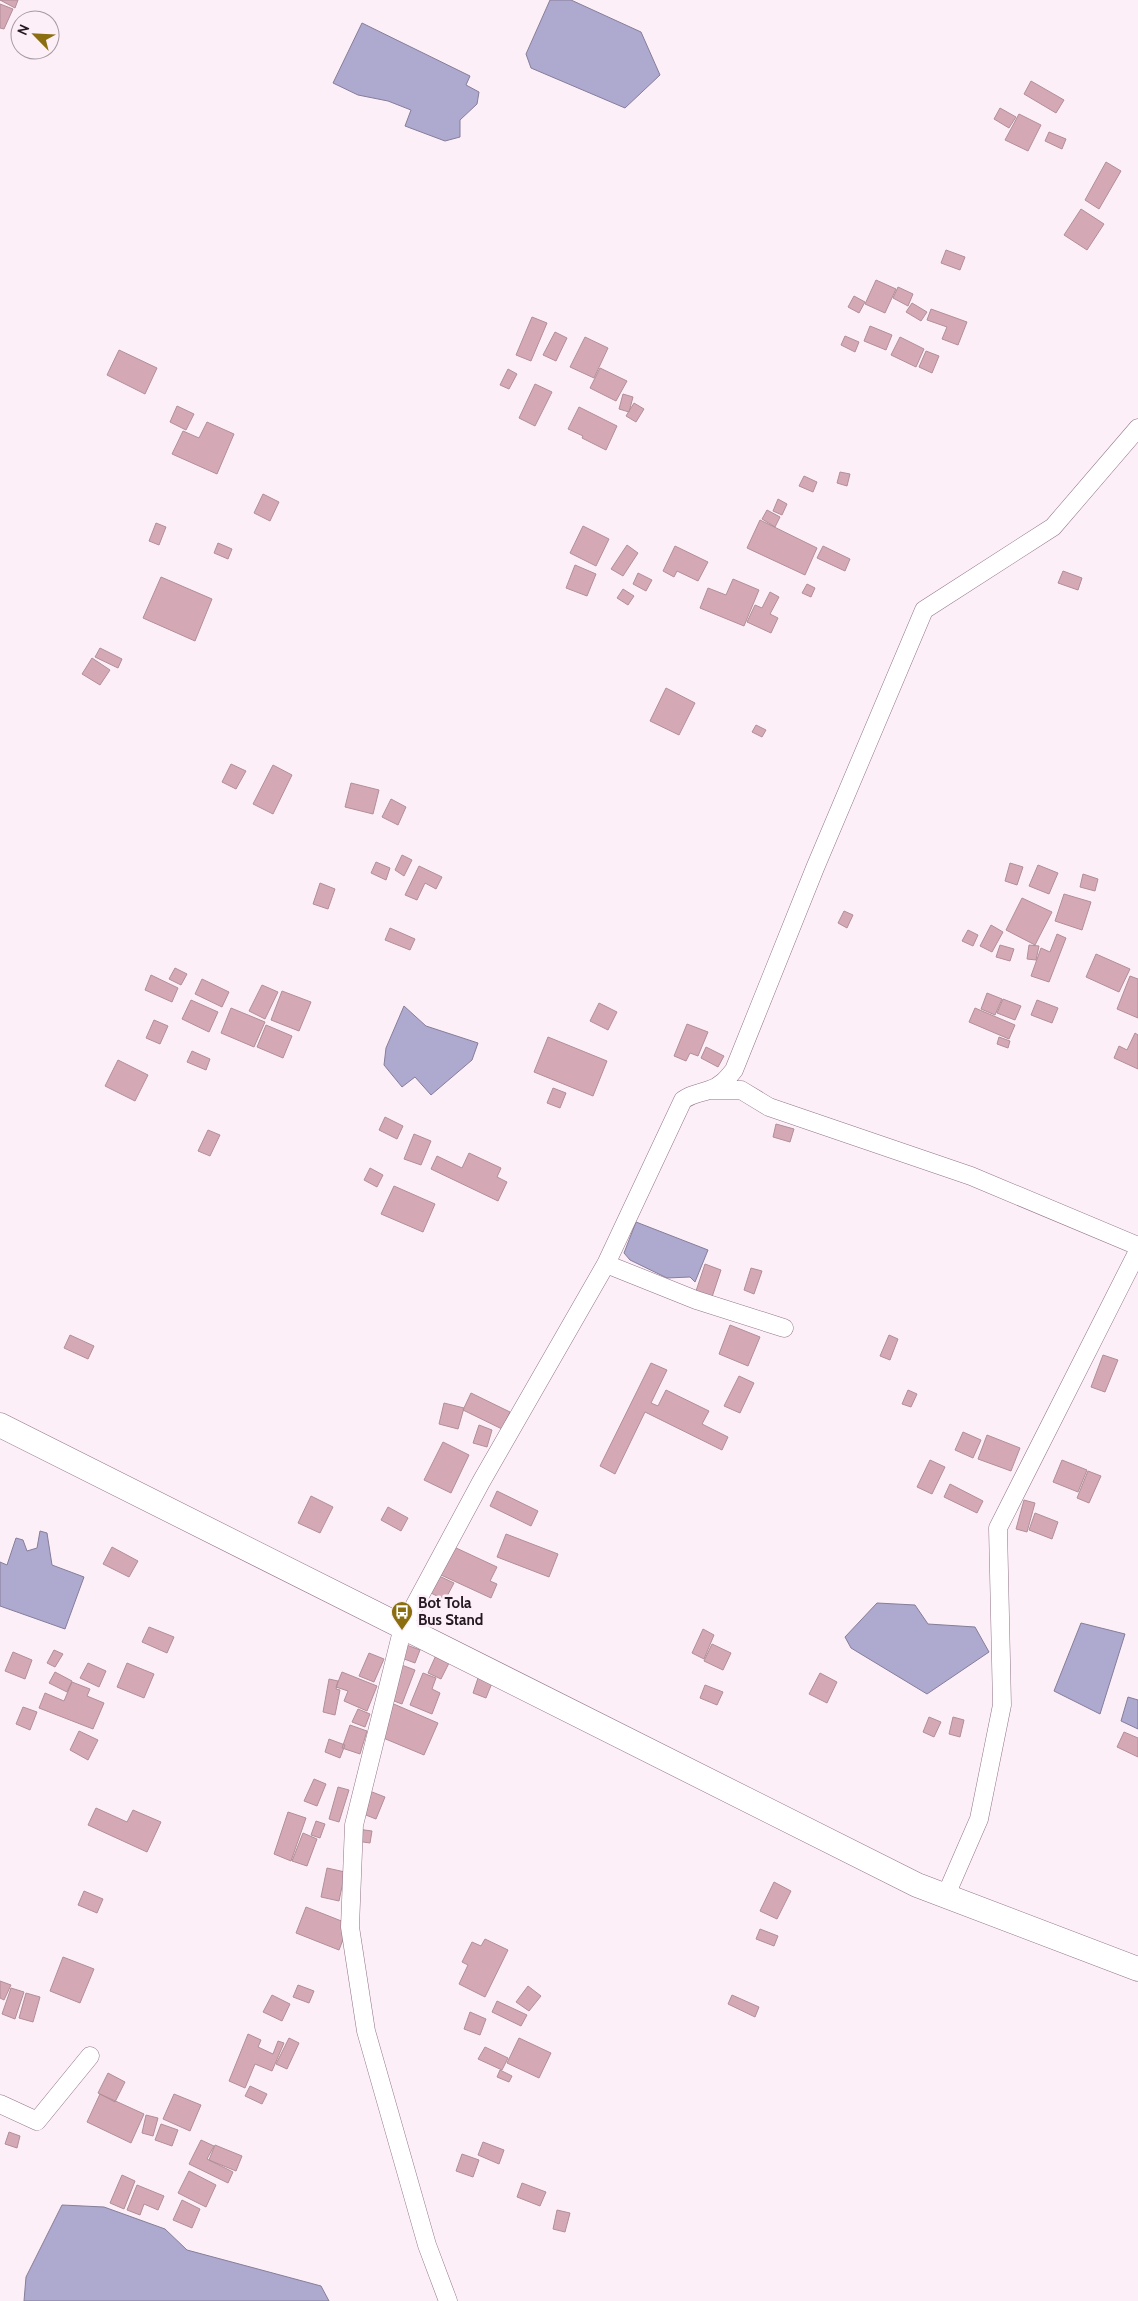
<svg xmlns="http://www.w3.org/2000/svg" width="1138" height="2301" font-family="Cabin,sans-serif">
<rect width="100%" height="100%" fill="#fdeff8"/>
<!-- water -->
<path fill="#aea9ce" stroke="#857e9a" d="M550 0H571L641 32 660 75 625 108 531 68 526 54Z
M362 23 470 76 466 85 479 92 477 104 460 120V137L445 141 405 126 411 110 388 101 358 95 333 83Z
M404 1006 426 1026 478 1043 472 1060 431 1095 415 1077 402 1087 384 1065 386 1048Z
M636 1222 708 1250 695 1282 690 1277 667 1278 630 1260 624 1253Z
M40 1531 47 1533 52 1565 84 1577 65 1629 0 1606V1562L7 1565 16 1538 23 1540 27 1551 37 1548Z
M877 1603 915 1605 928 1624 975 1627 989 1652 927 1694 851 1648 845 1637Z
M1081 1623 1125 1634 1100 1714 1054 1691Z
M1128 1697 1138 1700V1729L1121 1721Z
M62 2205 104 2207 165 2229 187 2250 321 2286 329 2301H24L26 2277Z"/>
<!-- building -->
<path fill="#d4a9b5" stroke="#b28e98" d="M0 0H18L15 8Z
M0 4 13 9 4 29 0 28Z
M1031 81 1064 100 1056 113 1024 94Z
M1000 108 1016 117 1009 128 994 119Z
M1019 114 1041 125 1028 151 1005 140Z
M1049 132 1066 139 1062 149 1045 141Z
M1106 162 1121 171 1099 209 1085 200Z
M1081 209 1104 224 1087 250 1064 235Z
M946 250 965 257 960 270 941 263Z
M876 280 896 289 885 313 865 304Z
M898 287 913 294 908 306 893 298Z
M854 296 865 302 859 313 848 307Z
M912 303 927 312 921 321 906 312Z
M931 309 967 322 958 345 942 339 947 327 927 320Z
M532 317 547 323 531 361 516 355Z
M870 326 892 335 886 350 864 341Z
M555 332 567 338 556 361 543 355Z
M845 336 859 342 855 352 841 345Z
M585 337 608 348 594 378 570 367Z
M900 337 924 349 916 367 891 355Z
M119 350 157 368 145 394 107 375Z
M926 351 939 356 932 373 919 367Z
M600 368 627 381 616 401 590 388Z
M508 369 517 374 509 389 500 385Z
M535 384 552 392 535 426 519 418Z
M623 394 633 397 629 412 619 409Z
M634 403 644 409 636 422 626 416Z
M177 406 194 414 186 430 170 422Z
M579 407 617 426 606 450 582 438 583 436 568 429Z
M207 422 234 434 217 474 172 454 183 431 199 438Z
M840 472 850 474 847 486 837 483Z
M804 476 817 482 813 492 799 486Z
M263 494 279 502 270 521 254 513Z
M778 499 787 504 782 515 773 511Z
M767 510 780 517 775 527 762 519Z
M760 520 817 548 805 575 747 548Z
M156 523 166 527 159 545 149 541Z
M583 526 609 539 596 566 570 553Z
M218 543 232 549 228 559 214 553Z
M627 545 638 553 623 576 611 569Z
M675 546 708 562 698 581 677 571 674 577 663 571Z
M823 546 850 559 845 571 817 558Z
M575 565 596 574 587 596 566 588Z
M1063 571 1082 578 1078 590 1058 583Z
M638 573 652 580 646 591 633 584Z
M161 577 212 599 195 641 143 618Z
M733 579 759 590 744 626 700 608 708 588 726 595Z
M807 584 815 588 811 597 802 593Z
M623 589 634 596 628 605 617 598Z
M770 592 779 597 770 614 778 618 771 633 747 622 755 605 762 608Z
M100 648 122 659 118 668 95 657Z
M92 658 110 670 100 685 82 674Z
M666 688 695 703 679 735 650 721Z
M756 725 766 730 762 737 752 732Z
M231 764 246 771 236 789 222 782Z
M273 765 292 775 273 814 253 804Z
M351 783 379 790 373 814 345 807Z
M391 799 406 807 398 825 382 817Z
M402 855 412 860 404 876 395 870Z
M376 862 390 868 386 880 371 873Z
M1010 863 1023 867 1017 885 1005 881Z
M1038 865 1058 873 1049 894 1029 886Z
M419 866 442 877 436 889 425 883 417 900 405 895Z
M1083 874 1098 879 1095 891 1080 887Z
M320 883 335 889 328 909 313 904Z
M1064 894 1091 902 1082 930 1055 921Z
M1022 898 1052 912 1035 945 1006 930Z
M844 911 853 915 847 928 838 923Z
M991 925 1003 932 992 952 980 946Z
M390 928 415 939 410 950 385 940Z
M968 930 978 935 973 946 962 941Z
M1057 934 1066 938 1049 982 1031 976 1041 948 1050 952Z
M1000 945 1014 949 1010 961 996 957Z
M1029 945 1039 946 1036 960 1027 959Z
M1096 954 1130 969 1119 992 1086 977Z
M175 968 187 974 181 985 169 979Z
M151 975 178 988 172 1002 145 990Z
M1130 976 1138 979V1018L1117 1009Z
M202 979 229 992 222 1007 195 994Z
M262 985 278 992 265 1019 249 1011Z
M282 991 311 1002 299 1031 271 1020Z
M987 993 1002 999 995 1015 981 1009Z
M1003 999 1021 1006 1015 1020 997 1013Z
M191 1000 218 1012 209 1032 182 1019Z
M1037 1000 1058 1008 1052 1023 1031 1015Z
M599 1003 617 1012 608 1030 590 1021Z
M231 1008 265 1022 254 1047 221 1033Z
M975 1008 1015 1025 1009 1039 969 1022Z
M154 1020 168 1026 160 1044 146 1038Z
M687 1024 708 1032 698 1056 690 1053 686 1061 674 1056Z
M266 1025 292 1036 283 1058 257 1047Z
M1135 1033 1138 1035V1069L1114 1058 1119 1046 1127 1050Z
M548 1037 607 1061 593 1096 534 1072Z
M999 1037 1010 1041 1008 1048 997 1044Z
M706 1047 724 1056 718 1067 701 1058Z
M192 1051 210 1059 206 1070 187 1062Z
M118 1060 148 1075 135 1101 105 1086Z
M553 1088 566 1093 560 1108 547 1103Z
M385 1117 403 1126 397 1139 379 1130Z
M776 1124 794 1129 790 1142 773 1137Z
M208 1130 220 1135 210 1156 198 1151Z
M414 1134 431 1141 421 1165 404 1159Z
M469 1153 501 1168 497 1177 507 1182 498 1201 431 1169 437 1156 462 1168Z
M370 1168 383 1175 377 1187 364 1180Z
M394 1186 435 1204 423 1232 381 1214Z
M705 1264 721 1270 711 1300 695 1294Z
M751 1268 762 1271 754 1294 744 1290Z
M730 1325 760 1337 748 1366 719 1354Z
M70 1335 94 1346 88 1359 64 1348Z
M889 1335 898 1339 890 1360 880 1356Z
M1103 1355 1118 1360 1105 1392 1091 1387Z
M651 1363 667 1370 651 1403 658 1406 666 1390 709 1411 702 1424 728 1437 722 1450 645 1412 615 1474 600 1466Z
M739 1376 754 1383 740 1413 724 1406Z
M908 1390 917 1394 911 1407 902 1404Z
M471 1393 510 1412 502 1429 463 1410Z
M444 1403 464 1408 458 1429 439 1424Z
M479 1425 492 1430 487 1447 473 1443Z
M963 1432 981 1440 973 1458 955 1450Z
M987 1435 1020 1448 1011 1471 978 1459Z
M443 1442 469 1455 451 1493 424 1480Z
M930 1460 945 1467 932 1494 917 1487Z
M1062 1460 1087 1470 1078 1492 1053 1482Z
M1088 1471 1101 1476 1089 1503 1077 1498Z
M950 1484 983 1501 977 1513 944 1497Z
M497 1491 538 1511 531 1526 490 1506Z
M311 1496 333 1507 320 1533 298 1523Z
M1024 1500 1035 1503 1027 1532 1016 1529Z
M388 1507 408 1518 401 1531 381 1520Z
M1035 1513 1058 1522 1052 1539 1029 1530Z
M506 1534 558 1554 549 1577 497 1557Z
M112 1547 138 1561 129 1577 103 1564Z
M454 1547 497 1567 490 1581 497 1584 491 1598 441 1575Z
M437 1575 454 1583 445 1600 429 1592Z
M149 1627 174 1637 167 1653 142 1642Z
M703 1629 714 1635 704 1659 692 1653Z
M404 1644 420 1650 415 1663 399 1657Z
M712 1644 731 1653 723 1670 704 1661Z
M54 1650 63 1654 55 1667 47 1663Z
M13 1652 32 1660 25 1679 5 1671Z
M369 1653 384 1659 374 1682 359 1676Z
M437 1653 451 1659 441 1679 428 1673Z
M88 1663 106 1671 99 1687 80 1678Z
M127 1663 154 1674 144 1698 117 1687Z
M399 1664 415 1670 402 1704 386 1698Z
M55 1672 72 1681 67 1692 49 1683Z
M342 1672 377 1686 367 1711 344 1701 348 1691 336 1687Z
M423 1673 436 1678 432 1689 440 1693 432 1714 410 1705Z
M820 1673 837 1682 827 1703 809 1694Z
M478 1678 492 1683 486 1698 473 1693Z
M329 1679 338 1681 336 1689 340 1690 335 1715 323 1712Z
M72 1682 90 1689 87 1696 104 1703 93 1729 39 1708 45 1693 64 1701Z
M705 1685 723 1692 717 1705 700 1698Z
M389 1702 438 1723 424 1755 376 1735Z
M23 1707 37 1712 30 1730 16 1724Z
M358 1709 370 1714 365 1727 352 1722Z
M929 1717 941 1722 934 1737 923 1732Z
M953 1717 964 1720 960 1737 949 1734Z
M350 1725 367 1731 360 1754 342 1748Z
M79 1731 98 1740 88 1760 70 1750Z
M1124 1732 1138 1738V1757L1117 1747Z
M329 1739 345 1745 340 1758 325 1752Z
M314 1779 326 1784 317 1806 304 1801Z
M338 1787 349 1790 339 1822 329 1819Z
M367 1790 385 1797 376 1819 358 1812Z
M96 1808 127 1822 133 1810 161 1822 147 1852 88 1825Z
M288 1812 306 1818 291 1861 274 1854Z
M316 1821 325 1824 320 1838 311 1835Z
M357 1829 372 1831 370 1843 356 1841Z
M303 1833 317 1839 307 1866 292 1861Z
M327 1868 345 1872 339 1901 321 1897Z
M774 1882 791 1891 777 1919 760 1911Z
M84 1891 103 1899 97 1913 78 1905Z
M306 1907 349 1924 339 1950 296 1933Z
M760 1929 778 1936 774 1946 756 1939Z
M485 1939 508 1950 485 1997 459 1984 468 1965 462 1962 472 1942 481 1946Z
M63 1957 94 1969 80 2003 50 1991Z
M0 1981 11 1985 4 2000 0 1998Z
M298 1985 314 1991 309 2003 293 1997Z
M528 1986 541 1996 529 2011 516 2002Z
M11 1988 24 1992 15 2019 2 2014Z
M26 1993 40 1997 33 2022 19 2018Z
M272 1995 290 2004 282 2021 263 2012Z
M732 1995 759 2007 755 2017 728 2004Z
M497 2001 527 2015 521 2026 492 2012Z
M470 2012 486 2019 480 2035 464 2029Z
M248 2034 261 2040 258 2047 273 2054 278 2041 284 2043 272 2071 255 2064 245 2088 229 2081Z
M289 2038 299 2043 287 2069 276 2064Z
M519 2038 551 2053 539 2078 507 2063Z
M485 2047 508 2058 502 2070 478 2059Z
M500 2070 512 2076 509 2082 497 2077Z
M108 2073 125 2082 115 2102 98 2093Z
M250 2086 267 2094 262 2104 245 2096Z
M100 2094 144 2114 131 2143 87 2122Z
M174 2094 201 2105 190 2131 163 2119Z
M146 2115 158 2118 153 2136 142 2133Z
M161 2124 178 2130 172 2146 155 2140Z
M9 2132 20 2136 17 2148 5 2144Z
M201 2140 214 2146 207 2159 233 2172 228 2183 189 2164Z
M483 2142 504 2150 499 2164 478 2155Z
M215 2145 242 2156 236 2171 209 2160Z
M462 2154 479 2160 473 2177 456 2171Z
M189 2171 216 2185 206 2207 178 2193Z
M122 2175 135 2181 124 2209 110 2203Z
M522 2183 546 2192 540 2206 517 2197Z
M137 2185 164 2196 158 2210 144 2204 140 2215 127 2210Z
M182 2200 200 2209 192 2228 173 2220Z
M557 2210 570 2213 565 2232 553 2229Z"/>
<g fill="none" stroke-linecap="round" stroke-linejoin="round">
<!-- street casing -->
<g stroke="#917489" stroke-width="19">
<path id="street" d="M709 1090H741L769 1107 971 1176 1138 1246
M606 1264 696 1300 784 1328
M946 1895 979 1819 1002 1705 998 1528 1138 1251
M0 2104 37 2121 90 2056
M448 2301 427 2245 366 2031 350 1927 354 1825 403 1627 481 1482 606 1264 683 1100C693 1093 698 1094 709 1090 720 1087 727 1079 734 1070L815 868 924 610 1053 527 1138 428"/>
</g>
<!-- secondary casing -->
<g stroke="#917489" stroke-width="25">
<path id="secondary" d="M0 1425 917 1885 1138 1969"/>
</g>
<!-- street -->
<use href="#street" stroke="#fff" stroke-width="18"/>
<!-- secondary -->
<use href="#secondary" stroke="#fff" stroke-width="24"/>
</g>
<!-- icons -->
<defs>
<g id="bus-pin" transform="scale(1.125)"><path d="M0 17L-7.5 6A9.5 9.5 0 1 1 7.5 6Z" fill="#8a6e0f" stroke="#fdeff8"/><path d="M-5-6H5V4H4V6H2V4H-2V6H-4V4H-5ZM-3.5-4V0h7V-4ZM-3.5 1.2v1.5H-2V1.2ZM2 1.2v1.5H3.5V1.2Z" fill="#fff"/></g>
</defs>
<g fill-rule="evenodd">
<use href="#bus-pin" x="402" y="1612"/>
</g>
<g text-anchor="middle" dominant-baseline="central" stroke-width="5" stroke-linejoin="round" paint-order="stroke">
<!-- poi labels -->
<g font-size="15" font-weight="bold" fill="#241921" stroke="#fdeff8" text-anchor="start">
<text x="418" y="1603">Bot Tola<tspan x="418" dy="17">Bus Stand</tspan></text>
</g>
</g>
<!-- north arrow -->
<g transform="translate(35 35) rotate(294)"><circle r="24" fill="#fdeff8" stroke="#a699a2"/>
<path d="M0-4L9 19L0 12L-9 19Z" fill="#8a6e0f"/>
<text y="-8" font-size="14" font-weight="bold" text-anchor="middle" fill="#241921">N</text>
</g>
</svg>
